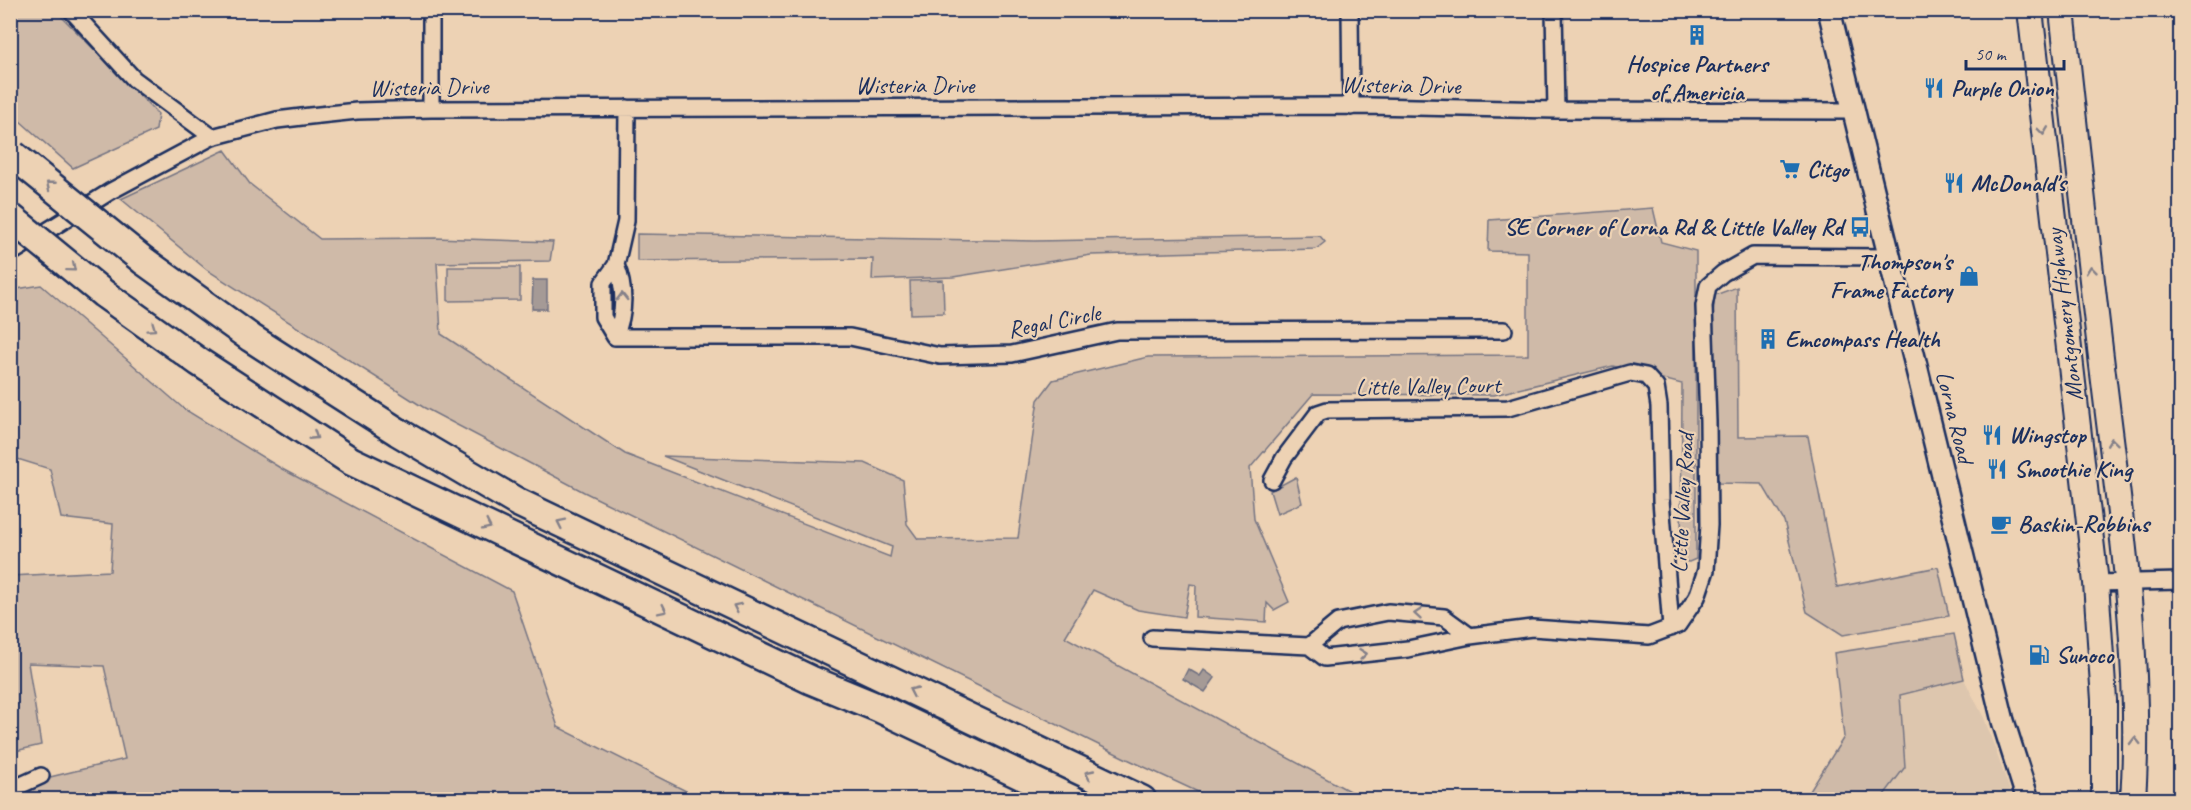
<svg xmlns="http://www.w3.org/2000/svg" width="2191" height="810" font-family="Caveat,sans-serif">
<rect width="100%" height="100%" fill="#edd2b4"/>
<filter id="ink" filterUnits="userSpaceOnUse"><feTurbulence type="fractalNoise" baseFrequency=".0167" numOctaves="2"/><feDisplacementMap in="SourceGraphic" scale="12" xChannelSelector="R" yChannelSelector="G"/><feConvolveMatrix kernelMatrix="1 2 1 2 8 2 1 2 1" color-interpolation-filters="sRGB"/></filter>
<g filter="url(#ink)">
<!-- built -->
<path fill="#ddc6ae" d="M1964 679 1984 718 2013 799 1881 800 1905 767 1900 694Z"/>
<!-- green -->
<path fill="#cfbaa8" stroke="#757483" stroke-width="1.5" d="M55 10 158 114 156 130 73 168 11 113V11Z
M225 150 250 184 320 239 435 238 553 242 550 261 437 263 441 334 625 454 890 557 892 547 663 456 865 463 903 480 907 524 918 539 1018 538 1038 400 1053 380 1148 357 1528 355V252L1488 251 1489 220 1653 208 1661 242 1696 251V559L1689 562 1681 561 1682 384 1613 366 1494 395 1313 394 1250 468 1254 519 1289 602 1274 610 1267 603 1266 622 1195 617 1196 585 1190 584 1184 617 1138 610 1093 590 1065 637 1364 799H1213L1123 757 584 492 423 407 207 270 121 199Z
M637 234 1035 241 1320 236 1325 242 1316 249 1091 255 953 277 872 280 873 259 637 261Z
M448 267H520V300L448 301Z
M943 280 944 313 911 314 910 281Z
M41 285 184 409 282 469 512 591 558 727 702 799H33L30 792 46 778 125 759 104 666 28 663 41 745 11 752 10 576 110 571 113 524 61 518 50 469 11 457V290Z
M1737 287 1738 437 1808 436 1837 587 1938 567 1949 616 1843 635 1807 612 1784 521 1762 484 1718 483 1712 323 1715 295Z
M1296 477 1302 503 1277 514 1270 491Z
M1954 634 1964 679 1900 695 1905 767 1881 799H1805L1844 737 1834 653Z"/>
<!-- water -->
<path fill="#a59a96" stroke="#6e6f80" stroke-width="1.5" d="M533 280H547V309H532Z
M1188 669 1200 676 1204 670 1215 678 1205 692 1183 679Z"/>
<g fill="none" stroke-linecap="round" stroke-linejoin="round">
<!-- street casing -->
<g stroke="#1b2f5e" stroke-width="20">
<path id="street" d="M71 10 134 79 212 137
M1350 10 1351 107
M1554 10 1556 110
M431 109V10
M10 254 111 191 212 137 277 120 310 116 357 111 431 109 1369 106 1556 110 1854 111
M616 265C626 290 625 313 615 337L603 317V283L616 265 626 221 627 108
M615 337H850L940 356 1012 354 1117 331 1504 330
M1272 480 1284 458 1318 413 1327 410 1508 408 1630 373 1646 376 1656 387 1659 406 1661 500 1671 628
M2096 583 2180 581
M1152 638 1309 646 1325 658 1408 649 1470 636 1532 628 1649 636 1678 625 1697 597 1706 570 1709 525 1708 422 1704 306 1708 286 1723 273 1753 256 1890 257
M1309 646 1338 622 1388 612 1444 617 1470 636
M10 790 41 776"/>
</g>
<!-- secondary casing -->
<g stroke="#1b2f5e" stroke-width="26">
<path id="secondary" d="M1829 10 2003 721 2028 800"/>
</g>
<!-- primary casing -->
<g stroke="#1b2f5e" stroke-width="28">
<path id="primary" d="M2030 10 2096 583 2104 700V800
M2062 10C2076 140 2090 269 2106 398 2122 529 2142 667 2133 800"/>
</g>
<!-- highway casing -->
<g stroke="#1b2f5e" stroke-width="32">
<path id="highway" d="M144 261 251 338 398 432 517 502 1142 800
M104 294 199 362 351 461 811 680 879 708 1073 800
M2133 797V800"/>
</g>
<!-- street -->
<use href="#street" stroke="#edd2b4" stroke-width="15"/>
<!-- secondary -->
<use href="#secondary" stroke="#edd2b4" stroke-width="21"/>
<!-- primary -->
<use href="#primary" stroke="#edd2b4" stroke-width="24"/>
<!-- highway -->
<use href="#highway" stroke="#edd2b4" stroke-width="27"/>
<!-- highway-bridge casing -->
<g stroke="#1b2f5e" stroke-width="32" stroke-linecap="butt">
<path id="highway-bridge" d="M13 155 144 261
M10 217 104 294"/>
</g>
<!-- highway-bridge -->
<use href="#highway-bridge" stroke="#edd2b4" stroke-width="27"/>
</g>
<!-- one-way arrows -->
<defs><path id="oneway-chevron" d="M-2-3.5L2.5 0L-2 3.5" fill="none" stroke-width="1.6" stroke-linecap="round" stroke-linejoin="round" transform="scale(1.5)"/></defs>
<g stroke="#848089">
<use href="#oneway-chevron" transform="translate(2043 131) rotate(83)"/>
<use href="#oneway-chevron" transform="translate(50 185) rotate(-141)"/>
<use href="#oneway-chevron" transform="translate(72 268) rotate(40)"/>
<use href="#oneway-chevron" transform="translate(2091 270) rotate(-96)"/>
<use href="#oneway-chevron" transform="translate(622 297) rotate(-91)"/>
<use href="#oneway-chevron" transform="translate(152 328) rotate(35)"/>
<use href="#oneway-chevron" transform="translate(314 436) rotate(33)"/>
<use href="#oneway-chevron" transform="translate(2112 442) rotate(-97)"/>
<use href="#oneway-chevron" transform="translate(561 523) rotate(-154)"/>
<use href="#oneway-chevron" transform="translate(487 526) rotate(26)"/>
<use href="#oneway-chevron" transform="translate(737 607) rotate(-154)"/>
<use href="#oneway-chevron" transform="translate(663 610) rotate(26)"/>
<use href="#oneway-chevron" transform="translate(1418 614) rotate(-175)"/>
<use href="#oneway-chevron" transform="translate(1363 654) rotate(-6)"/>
<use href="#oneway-chevron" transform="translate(913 691) rotate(-155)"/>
<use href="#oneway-chevron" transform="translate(2135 741) rotate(-91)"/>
<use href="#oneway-chevron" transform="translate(1089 774) rotate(-155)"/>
</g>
</g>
<!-- icons -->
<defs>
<g id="building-bare" transform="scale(1.62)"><path d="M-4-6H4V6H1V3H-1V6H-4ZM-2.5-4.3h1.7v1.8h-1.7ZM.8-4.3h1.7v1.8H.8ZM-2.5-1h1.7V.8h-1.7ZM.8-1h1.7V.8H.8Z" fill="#1f6fb2" stroke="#edd2b4" stroke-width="2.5" paint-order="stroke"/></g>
<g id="restaurant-bare" transform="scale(1.62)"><path d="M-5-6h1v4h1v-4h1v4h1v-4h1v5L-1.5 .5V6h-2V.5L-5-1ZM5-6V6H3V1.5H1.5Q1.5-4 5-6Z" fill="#1f6fb2" stroke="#edd2b4" stroke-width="2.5" paint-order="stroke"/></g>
<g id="supermarket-bare" transform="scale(1.62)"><path d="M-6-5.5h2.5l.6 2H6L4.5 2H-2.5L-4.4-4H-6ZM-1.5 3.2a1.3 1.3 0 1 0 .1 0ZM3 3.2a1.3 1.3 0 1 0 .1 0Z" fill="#1f6fb2" stroke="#edd2b4" stroke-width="2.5" paint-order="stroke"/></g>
<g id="bus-bare" transform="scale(1.62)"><path d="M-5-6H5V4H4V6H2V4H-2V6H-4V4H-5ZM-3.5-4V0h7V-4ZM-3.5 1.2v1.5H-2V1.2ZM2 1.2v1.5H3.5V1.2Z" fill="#1f6fb2" stroke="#edd2b4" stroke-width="2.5" paint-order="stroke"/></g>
<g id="shop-bare" transform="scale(1.62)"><path d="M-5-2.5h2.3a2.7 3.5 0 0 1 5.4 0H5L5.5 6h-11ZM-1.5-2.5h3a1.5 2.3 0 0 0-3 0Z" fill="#1f6fb2" stroke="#edd2b4" stroke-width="2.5" paint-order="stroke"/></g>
<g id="cafe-bare" transform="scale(1.62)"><path d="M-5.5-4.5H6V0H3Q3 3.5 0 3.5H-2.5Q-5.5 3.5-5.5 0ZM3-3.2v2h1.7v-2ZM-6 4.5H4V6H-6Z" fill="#1f6fb2" stroke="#edd2b4" stroke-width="2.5" paint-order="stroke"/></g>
<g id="fuel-bare" transform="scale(1.62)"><path d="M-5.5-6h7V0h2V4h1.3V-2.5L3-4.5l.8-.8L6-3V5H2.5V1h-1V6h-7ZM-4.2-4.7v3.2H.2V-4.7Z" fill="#1f6fb2" stroke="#edd2b4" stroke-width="2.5" paint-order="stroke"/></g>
</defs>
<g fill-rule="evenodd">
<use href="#building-bare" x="1697" y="35"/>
<use href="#restaurant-bare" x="1934" y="88"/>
<use href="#supermarket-bare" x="1790" y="169"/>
<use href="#restaurant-bare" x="1954" y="183"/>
<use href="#bus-bare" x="1860" y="227"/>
<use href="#shop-bare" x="1969" y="276"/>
<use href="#building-bare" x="1768" y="339"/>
<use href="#restaurant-bare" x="1992" y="435"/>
<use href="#restaurant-bare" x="1997" y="469"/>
<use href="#cafe-bare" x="2001" y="524"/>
<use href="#fuel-bare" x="2039" y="655"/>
</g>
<g text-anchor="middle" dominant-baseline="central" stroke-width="4.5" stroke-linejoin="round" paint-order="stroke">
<!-- poi labels -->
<g font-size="24" font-weight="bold" fill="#1b2f5e" stroke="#edd2b4" text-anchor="start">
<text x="1697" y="64" text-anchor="middle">Hospice Partners<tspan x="1697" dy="28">of Americia</tspan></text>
<text x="1951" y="88">Purple Onion</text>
<text x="1807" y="169">Citgo</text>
<text x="1971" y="183">McDonald's</text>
<text x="1843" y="227" text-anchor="end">SE Corner of Lorna Rd &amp; Little Valley Rd</text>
<text x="1952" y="262" text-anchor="end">Thompson's<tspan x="1952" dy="28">Frame Factory</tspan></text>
<text x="1785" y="339">Emcompass Health</text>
<text x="2009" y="435">Wingstop</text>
<text x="2014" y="469">Smoothie King</text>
<text x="2018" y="524">Baskin-Robbins</text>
<text x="2056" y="655">Sunoco</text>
</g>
<!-- street labels -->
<g font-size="24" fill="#1b2f5e" stroke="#edd2b4">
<text x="915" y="85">Wisteria Drive</text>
<text transform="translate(1401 85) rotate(1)">Wisteria Drive</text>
<text transform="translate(429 87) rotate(-1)">Wisteria Drive</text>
<text transform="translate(2064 315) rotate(-97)">Montgomery Highway</text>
<text transform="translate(1054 321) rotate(-11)">Regal Circle</text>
<text transform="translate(1428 386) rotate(-1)">Little Valley Court</text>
<text transform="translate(1955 417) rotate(76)">Lorna Road</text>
<text transform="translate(1682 503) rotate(-87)">Little Valley Road</text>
</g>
</g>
<!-- margin -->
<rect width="2191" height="810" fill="none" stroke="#edd2b4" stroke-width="36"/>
<rect x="18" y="18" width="2155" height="774" fill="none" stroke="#1b2f5e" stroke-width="2" filter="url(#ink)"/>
<!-- scale -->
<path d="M1966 60v9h98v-9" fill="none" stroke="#1b2f5e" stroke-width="3"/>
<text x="1975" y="60" font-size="18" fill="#1b2f5e" stroke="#edd2b4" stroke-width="4.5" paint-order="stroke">50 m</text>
</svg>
